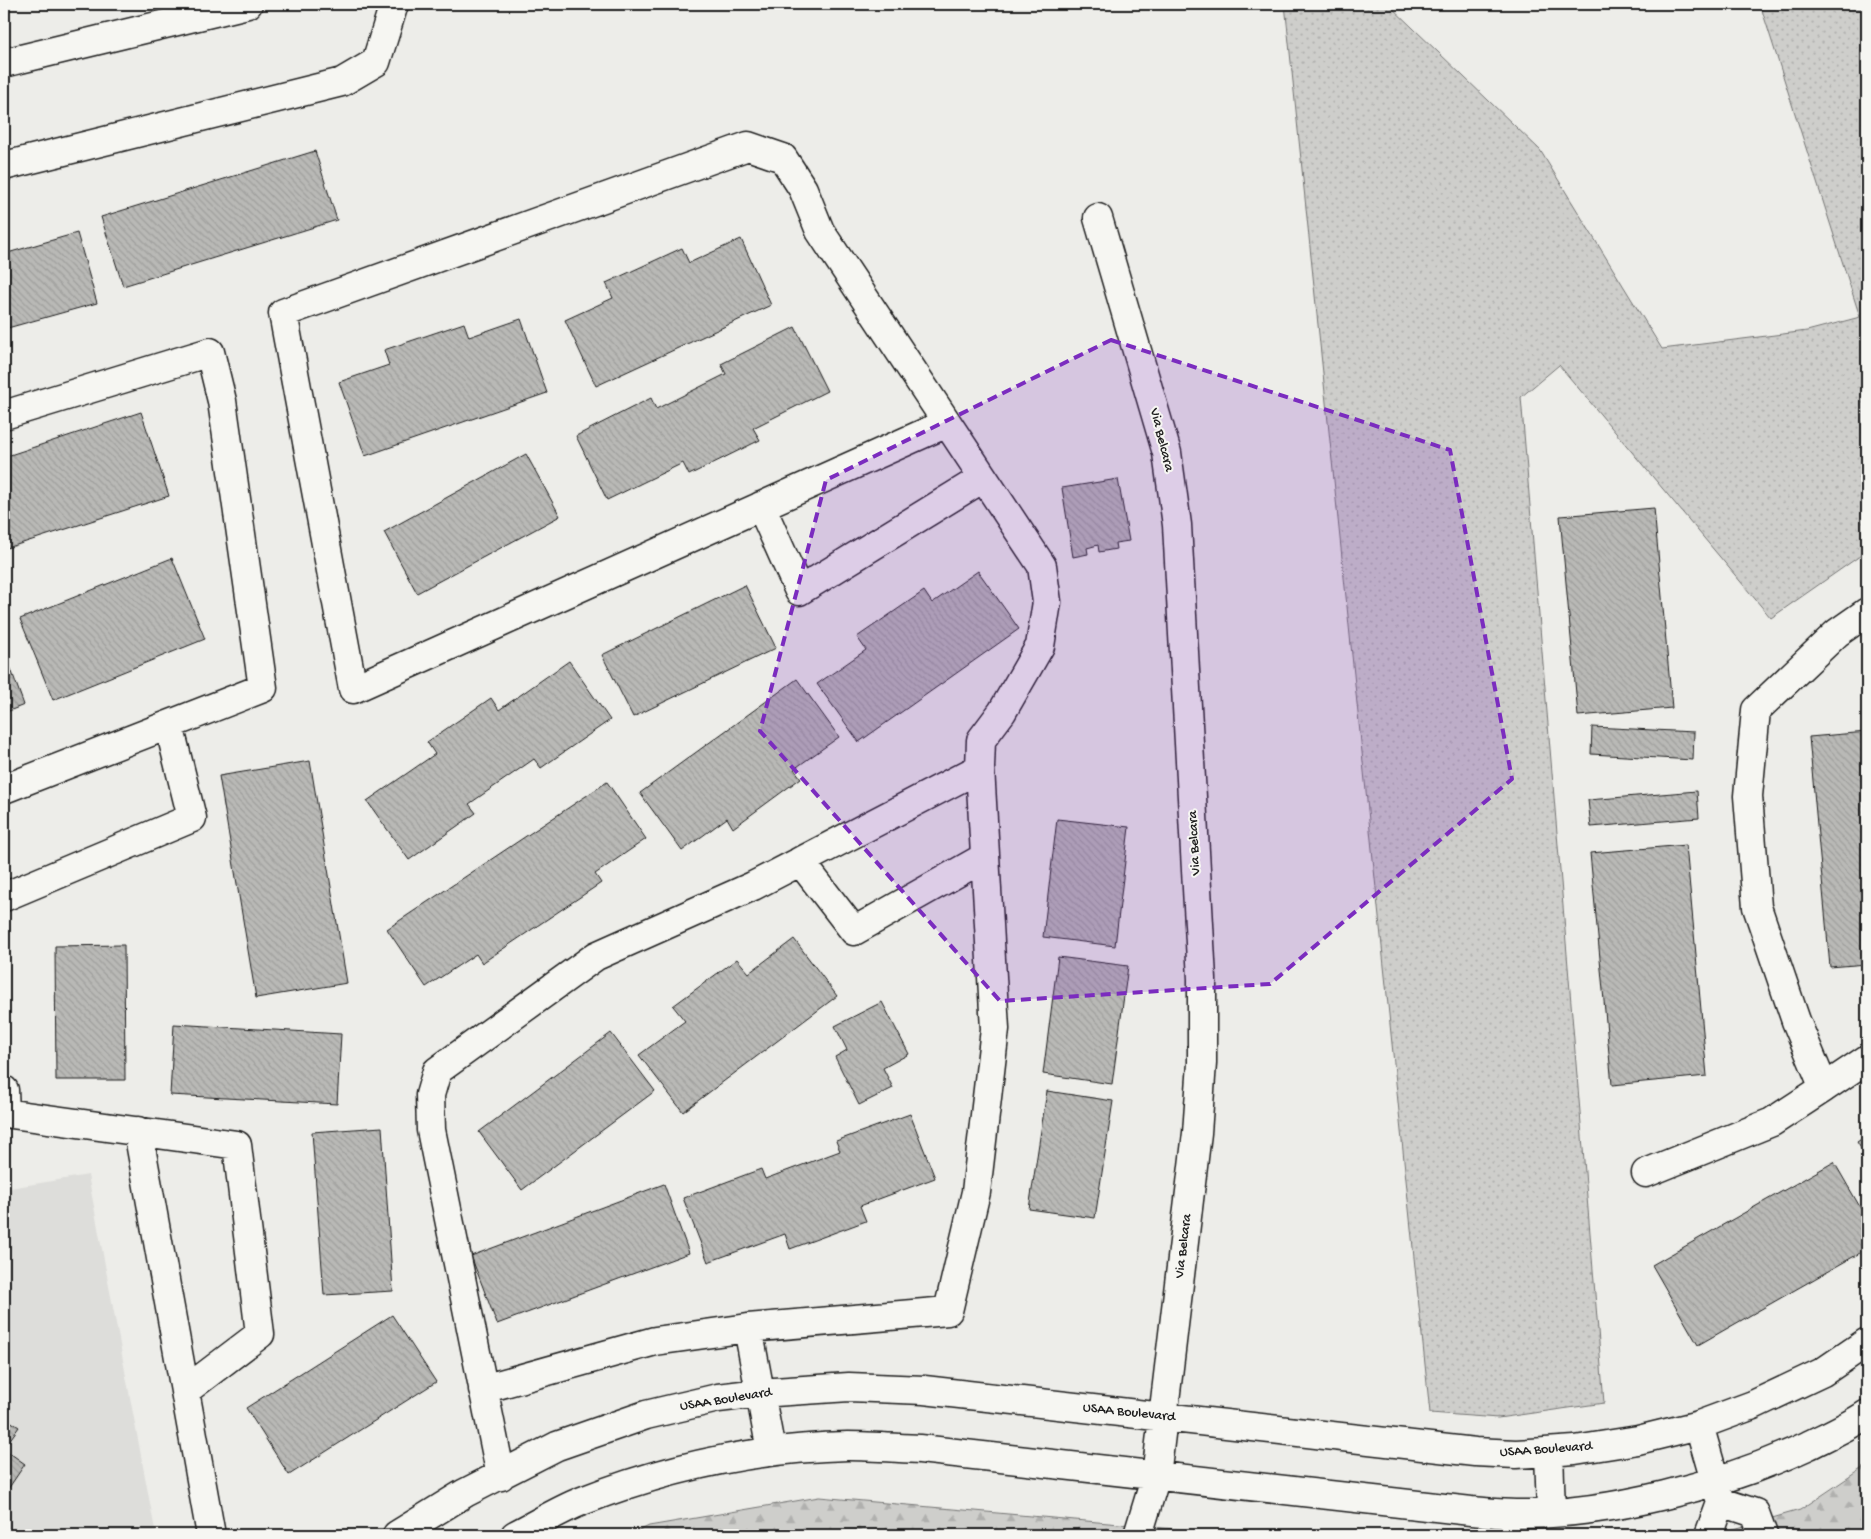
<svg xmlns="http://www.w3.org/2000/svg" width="1871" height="1539" font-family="'Gochi Hand',sans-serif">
<defs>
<pattern id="grass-dots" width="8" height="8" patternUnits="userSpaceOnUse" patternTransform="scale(1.25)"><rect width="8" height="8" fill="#cececb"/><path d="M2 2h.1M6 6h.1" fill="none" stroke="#b0b0ae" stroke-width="1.8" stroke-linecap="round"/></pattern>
<pattern id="forest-firs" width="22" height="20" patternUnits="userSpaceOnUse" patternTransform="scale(1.25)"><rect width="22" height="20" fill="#cececb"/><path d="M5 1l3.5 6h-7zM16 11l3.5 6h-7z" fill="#b0b0ae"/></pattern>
<pattern id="building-back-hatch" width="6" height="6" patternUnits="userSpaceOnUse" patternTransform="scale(1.25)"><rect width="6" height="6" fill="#b9b9b6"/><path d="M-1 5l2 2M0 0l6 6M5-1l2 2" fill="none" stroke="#9e9e9c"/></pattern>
</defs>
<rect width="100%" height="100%" fill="#edede9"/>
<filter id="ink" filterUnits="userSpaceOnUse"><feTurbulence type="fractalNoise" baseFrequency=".02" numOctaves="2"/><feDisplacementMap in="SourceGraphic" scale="10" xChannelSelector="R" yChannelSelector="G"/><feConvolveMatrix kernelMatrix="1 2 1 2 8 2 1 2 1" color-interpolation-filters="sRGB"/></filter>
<g filter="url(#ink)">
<!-- built -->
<path fill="#ddddda" d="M88 1175 156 1535H4V1189Z"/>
<!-- grass -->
<path fill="url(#grass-dots)" stroke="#757574" d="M1285 4H1388L1540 150 1662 349 1807 331 1860 317 1760 4H1867V551L1771 618 1559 365 1521 397 1604 1403 1498 1418 1430 1413Z"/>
<!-- forest -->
<path fill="url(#forest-firs)" stroke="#757574" d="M1867 1465V1535H1713L1800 1510Z
M819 1497 1242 1535H630L649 1526Z"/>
<!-- building -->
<path fill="url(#building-back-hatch)" stroke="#1c1c1c" d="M315 151 337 220 123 286 101 217Z
M77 233 97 303 4 329V254Z
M741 239 771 305 596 386 565 320 613 298 606 283 682 248 689 263Z
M521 319 547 393 365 456 339 382 389 365 384 350 464 323 469 337Z
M795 327 827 391 753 428 760 440 689 475 683 463 607 500 576 436 651 398 656 409 726 374 721 364Z
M141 412 169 496 4 549V457Z
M526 454 560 516 417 593 384 532Z
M1118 479 1129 541 1115 543 1116 549 1099 552 1098 545 1087 548 1088 554 1073 557 1062 488Z
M1654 508 1672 708 1578 716 1560 516Z
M172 558 205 639 53 700 20 619Z
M978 571 1019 629 859 742 817 684 866 650 857 637 924 591 932 603Z
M745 585 776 648 633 717 602 655Z
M4 650 24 705 4 713Z
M569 661 610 720 541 768 534 759 469 804 476 813 409 860 367 801 435 754 427 742 491 698 499 710Z
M797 679 839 737 794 769 801 778 733 828 727 818 682 851 640 793Z
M1592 727 1694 732 1693 760 1591 754Z
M1867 732V964L1830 967 1809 737Z
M310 761 347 983 256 998 219 776Z
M607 782 646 839 595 874 601 883 482 963 476 954 426 987 387 929Z
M1697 791 1699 818 1591 827 1588 800Z
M1057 819 1129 827 1115 946 1043 937Z
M1686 845 1707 1076 1612 1085 1590 853Z
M794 939 837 996 683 1112 639 1055 685 1021 673 1006 737 959 749 973Z
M124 945 125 1080H56L55 946Z
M1058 957 1128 966 1112 1084 1043 1074Z
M882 1002 909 1054 883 1068 893 1088 859 1105 835 1057 847 1050 835 1026Z
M174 1024 341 1034 337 1104 170 1095Z
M611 1033 655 1091 522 1190 479 1132Z
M1047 1091 1113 1101 1095 1218 1029 1209Z
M910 1114 935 1178 860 1206 866 1221 790 1249 785 1234 708 1262 683 1198 761 1169 765 1179 840 1151 836 1141Z
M382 1127 393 1291 324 1295 312 1132Z
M1867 1135V1158L1857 1142Z
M1834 1162 1867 1219V1249L1698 1345 1652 1265Z
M664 1184 689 1253 497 1324 471 1256Z
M392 1315 436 1382 289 1475 246 1408Z
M4 1417 19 1427 4 1448Z
M4 1449 25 1464 4 1495Z"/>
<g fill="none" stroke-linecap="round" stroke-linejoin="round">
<!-- minor casing -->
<g stroke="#1c1c1c" stroke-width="31">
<path id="minor" d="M4 63 248 4
M4 166 342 82 376 62 394 4
M1098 218 1167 453 1177 525 1202 979V1063L1197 1133 1156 1476 1138 1535
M4 415 210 352 222 401 263 688 4 789
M761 506 799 591 983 478
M1867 612 1837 633 1756 710 1748 796 1757 907 1796 1021 1824 1088 1867 1059
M800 861 854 931 985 857
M4 897 192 818 169 725
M4 1090 5 1113
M4 1113 237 1145 260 1334 185 1391
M138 1131 211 1535
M1646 1173 1772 1122 1824 1088
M748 1328 771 1451
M483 1389 655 1341 748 1328 948 1311 976 1192 995 1029 980 768 981 740 1002 712 1040 646 1047 602 1042 566 820 231 803 189 783 158 748 146 283 313 353 689 947 423
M1699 1425 1721 1502 1709 1535
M1549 1452 1551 1512
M501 1476 431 1130 430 1095 437 1071 596 956 753 886 980 768
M1721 1502 1755 1513 1763 1535
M397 1535 465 1493 557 1446 646 1415 718 1398 759 1393 849 1387 924 1390 1475 1452 1516 1454 1575 1450 1638 1440 1699 1425 1753 1405 1823 1372 1867 1342
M515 1535C537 1524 559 1510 582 1501 668 1467 756 1448 848 1446 871 1446 896 1448 920 1449L1471 1511C1486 1512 1501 1514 1516 1514 1609 1515 1723 1485 1807 1446 1827 1436 1848 1427 1867 1414"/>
</g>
<!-- minor -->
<use href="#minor" stroke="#f6f6f2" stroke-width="28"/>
</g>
</g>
<!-- marked area -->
<path fill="#7b2cbf" fill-opacity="0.2" stroke="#7b2cbf" stroke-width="4" stroke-dasharray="10 6" stroke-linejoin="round" d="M1111 340 1450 450 1512 779 1270 984 1000 1001 760 731 826 480Z"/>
<g text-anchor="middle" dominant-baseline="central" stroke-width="4" stroke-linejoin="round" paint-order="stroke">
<!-- street labels -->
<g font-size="14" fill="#1c1c1c" stroke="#f6f6f2">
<text transform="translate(1161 440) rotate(76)">Via Belcara</text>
<text transform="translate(1195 843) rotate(-93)">Via Belcara</text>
<text transform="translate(1184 1246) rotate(-83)">Via Belcara</text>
<text transform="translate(726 1400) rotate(-9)">USAA Boulevard</text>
<text transform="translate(1129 1413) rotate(6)">USAA Boulevard</text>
<text transform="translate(1546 1450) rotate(-4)">USAA Boulevard</text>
</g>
</g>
<!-- margin -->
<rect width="1871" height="1539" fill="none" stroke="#f6f6f2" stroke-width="20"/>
<rect x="10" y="10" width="1851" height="1519" fill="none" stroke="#1c1c1c" stroke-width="2" filter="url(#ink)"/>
</svg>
